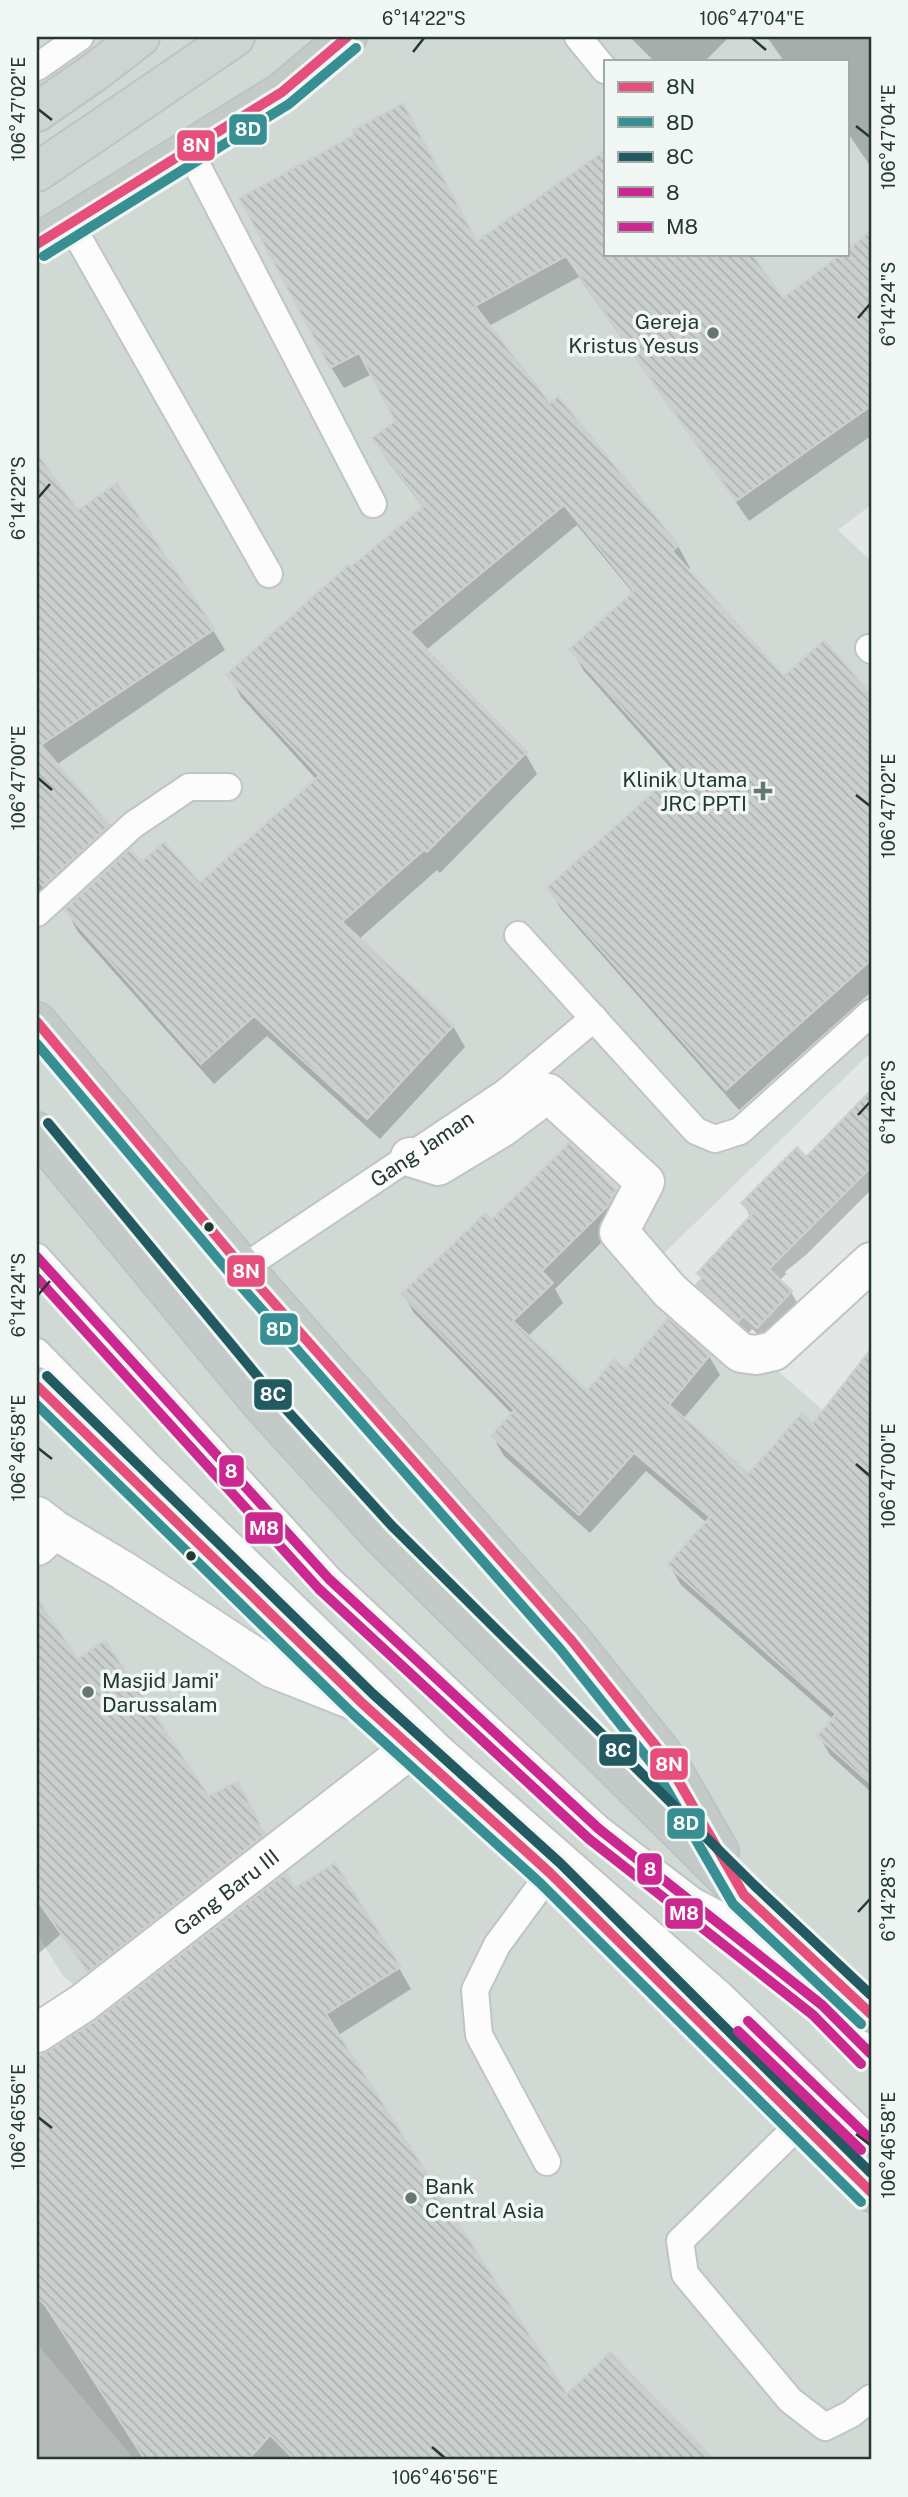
<svg xmlns="http://www.w3.org/2000/svg" width="908" height="2497" font-family="'Public Sans',sans-serif">
<defs>
<pattern id="building-back-hatch" width="6" height="6" patternUnits="userSpaceOnUse" patternTransform="scale(1.75)"><rect width="6" height="6" fill="#cbcfcd"/><path d="M-1 5l2 2M0 0l6 6M5-1l2 2" fill="none" stroke="#aeb2b0"/></pattern>
</defs>
<rect width="100%" height="100%" fill="#e3e8e6"/>
<!-- built -->
<path fill="#d1d9d5" fill-rule="evenodd" d="M37 37H871V505L838 530 871 561V1052L655 1262 871 1453V2460H135L37 2344V2226L168 2066 63 1976 37 1934ZM605 61H847V254H605Z"/>
<!-- shadow -->
<path fill="#0003" d="M630 37H729L705 61H654Z
M767 37H871V167L847 132V61H784Z
M605 152V254H750L782 300 871 234V436L749 521 579 277 489 326 550 405 557 399 678 546 690 568 687 571 783 679 824 643 871 697V992L739 1110 561 909 548 888 676 774 584 671 572 650 634 594 577 525 425 651 525 753 537 774 440 873 437 870 358 940 453 1026 465 1047 380 1139 267 1036 214 1084 78 932 66 910 141 865 199 884 317 780 241 697 229 675 350 569 424 508 387 460 374 439 397 421 372 374 344 388 331 367 477 243Z
M37 456 78 512 213 630 225 650 56 765 108 826 120 847 37 902Z
M871 1093V1190L807 1254 785 1272 786 1274 779 1281 791 1292 799 1306 766 1342 752 1329 747 1335 707 1300 698 1285 703 1280 699 1274 751 1218 743 1203 806 1159Z
M613 1190 624 1209 618 1226 555 1289 563 1303 527 1337 587 1394 626 1371 709 1356 720 1375 683 1419 749 1475 814 1426 871 1352V1792L830 1755 819 1736 834 1720 681 1585 670 1566 707 1523 646 1471 590 1533 504 1456 493 1437 512 1414 414 1313 403 1294 492 1222Z
M40 1605 77 1661 210 1803 37 1955V1607Z
M244 1796 275 1854 119 1976 109 1957Z
M294 1891 399 1968 411 1989 337 2036 567 2396 610 2354 712 2460H37V2060Z"/>
<!-- building -->
<path fill="url(#building-back-hatch)" stroke="#ccd1cf" stroke-width="2" d="M403 103 477 241 605 150V254H752L783 298 841 254H847V250L871 231V406L736 501 566 256 475 306 550 403 558 396 679 545 672 551 784 676 824 640 871 694V960L726 1090 546 888 678 770 569 649 634 591 564 505 410 632 527 752 427 852 424 850 342 922 454 1025 367 1119 254 1016 201 1064 64 910 130 849 141 862 164 842 200 882 319 776 226 675 348 565 350 567 424 506 372 438 395 421 359 353 330 368 239 198 354 135 352 131Z
M37 453 78 510 117 483 215 629 41 745 110 825 43 886 37 880Z
M871 1090V1167L769 1269 792 1291 757 1328 743 1316 738 1322 696 1285 702 1278 697 1273 752 1214 741 1203 797 1147 806 1157Z
M569 1143 616 1190 607 1207 542 1271 553 1283 513 1321 587 1391 614 1359 625 1369 668 1318 710 1355 669 1405 749 1473 802 1413 813 1423 871 1349V1784L817 1736 836 1714 667 1565 710 1517 634 1453 579 1515 491 1436 514 1410 401 1294 485 1213 492 1219Z
M37 1598 78 1659 105 1640 209 1796 238 1781 265 1834 88 1972 37 1900Z
M335 1863 401 1967 326 2014 567 2394 610 2352 715 2460H295L270 2435 248 2460H145L45 2305 37 2297V2058L96 2020 286 1873 294 1888Z"/>
<g fill="none" stroke-linecap="round" stroke-linejoin="round">
<!-- service casing -->
<g stroke="#c0c5c3" stroke-width="30">
<g id="service">
<path d="M578 37 605 70"/>
<path d="M37 67 80 37"/>
<path d="M189 150 373 504"/>
<path d="M70 223 269 574"/>
<path d="M869 648 871 650"/>
<path d="M37 913 133 825 189 787H228"/>
<path d="M518 935 696 1131 715 1139 740 1131 871 1013"/>
<path d="M37 1257 329 1579 483 1723 599 1829 693 1901 790 1952"/>
<path id="s1" d="M243 1268 506 1092 594 1018"/>
<path d="M37 1352 149 1466 442 1750 721 1995 871 2140"/>
<path d="M741 1939 822 2005 871 2054"/>
<path d="M802 2122 680 2241 685 2274 790 2400 825 2427 851 2414 871 2398"/>
<path d="M547 2162 479 2035 475 1990 497 1945 550 1873"/>
</g>
</g>
<!-- minor casing -->
<g stroke="#c0c5c3" stroke-width="42">
<g id="minor">
<path d="M410 1157 438 1166 501 1128 548 1093 645 1182 619 1232 670 1291 741 1353 756 1355 774 1351 871 1262"/>
<path d="M37 1546 55 1530"/>
<path id="s2" d="M37 2033 83 2003 413 1747"/>
</g>
</g>
<!-- secondary casing -->
<g stroke="#c0c6c3" stroke-width="42">
<path id="secondary" d="M37 1516 55 1530 124 1571 272 1668 363 1704"/>
</g>
<!-- primary casing -->
<g stroke="#bcc4c2" stroke-width="42">
<path id="primary" d="M37 112 96 71 140 37
M37 172 235 37"/>
</g>
<!-- trunk casing -->
<g stroke="#bcc4c2" stroke-width="42">
<path id="trunk" d="M37 244 282 92 347 37
M37 1022 243 1268 572 1641 664 1756 719 1851
M37 1132 262 1404 382 1536 744 1895 871 2014
M37 1386 363 1704 550 1873 871 2192"/>
</g>
<!-- service -->
<use href="#service" stroke="#fbfcfb" stroke-width="26"/>
<!-- minor -->
<use href="#minor" stroke="#fbfcfb" stroke-width="38"/>
<!-- secondary -->
<use href="#secondary" stroke="#fbfcfb" stroke-width="38"/>
<!-- primary -->
<use href="#primary" stroke="#ced4d2" stroke-width="38"/>
<!-- trunk -->
<use href="#trunk" stroke="#c4cac8" stroke-width="38"/>
<!-- bus-1 casing -->
<g stroke="#f1f7f4" stroke-width="16">
<path id="bus-1" d="M37 244 282 92 347 37
M37 1022 243 1268 572 1641 664 1756 744 1895 871 2014
M37 1386 363 1704 550 1873 871 2192"/>
</g>
<!-- bus-2 casing -->
<g stroke="#f1f7f4" stroke-width="16">
<path id="bus-2" d="M44 256 289 104 356 48
M37 1044 233 1277 561 1650 652 1764 733 1904 861 2024
M37 1405 353 1714 540 1883 861 2202"/>
</g>
<!-- bus-3 casing -->
<g stroke="#f1f7f4" stroke-width="16">
<path id="bus-3" d="M48 1123 273 1395 392 1526 754 1885 871 1995
M47 1376 373 1694 560 1863 871 2173"/>
</g>
<!-- bus-4 casing -->
<g stroke="#f1f7f4" stroke-width="16">
<path id="bus-4" d="M37 1257 329 1579 599 1829 822 2005 871 2054
M748 2021 871 2140"/>
</g>
<!-- bus-5 casing -->
<g stroke="#f1f7f4" stroke-width="16">
<path id="bus-5" d="M37 1278 319 1589 589 1839 813 2015 861 2064
M738 2031 861 2150"/>
</g>
<!-- bus-1 -->
<use href="#bus-1" stroke="#e64f7c" stroke-width="10"/>
<!-- bus-2 -->
<use href="#bus-2" stroke="#378f93" stroke-width="10"/>
<!-- bus-3 -->
<use href="#bus-3" stroke="#235a61" stroke-width="10"/>
<!-- bus-4 -->
<use href="#bus-4" stroke="#cc2790" stroke-width="10"/>
<!-- bus-5 -->
<use href="#bus-5" stroke="#cb2990" stroke-width="10"/>
</g>
<!-- ticks -->
<path fill="none" stroke="#233932" stroke-width="2.5" d="M752 38 766 50M413 52 424 38M38 109 52 120M856 126 870 137M858 318 870 304M38 498 50 484M38 778 52 790M856 795 870 806M858 1115 870 1102M38 1295 50 1281M38 1448 52 1459M856 1464 870 1476M858 1912 870 1899M38 2117 52 2128M856 2134 870 2145M432 2447 445 2458"/>
<!-- markers -->
<g fill="#667671" stroke="#f1f7f4" stroke-width="2.5">
<circle cx="713" cy="333" r="7"/>
<path d="M759.5 780.5h7v7h7v7h-7v7h-7v-7h-7v-7h7z"/>
<circle cx="88" cy="1692" r="7"/>
<circle cx="411" cy="2198" r="7"/>
</g>
<g fill="#233932" stroke="#f1f7f4" stroke-width="2.5">
<circle cx="209" cy="1227" r="6"/>
<circle cx="191" cy="1556" r="6"/>
</g>
<g text-anchor="middle" dominant-baseline="central" stroke-width="7" stroke-linejoin="round" paint-order="stroke">
<!-- poi labels -->
<g font-size="21" fill="#233932" stroke="#f1f7f4" text-anchor="end">
<text x="699" y="321">Gereja<tspan x="699" dy="24">Kristus Yesus</tspan></text>
<text x="747" y="779">Klinik Utama<tspan x="747" dy="24">JRC PPTI</tspan></text>
<text x="102" y="1680" text-anchor="start">Masjid Jami'<tspan x="102" dy="24">Darussalam</tspan></text>
<text x="425" y="2186" text-anchor="start">Bank<tspan x="425" dy="24">Central Asia</tspan></text>
</g>
<!-- street labels -->
<g font-size="21" fill="#233932" stroke="#f1f7f4">
<text stroke="none"><textPath href="#s1" startOffset="215">Gang Jaman</textPath></text>
<text stroke="none"><textPath href="#s2" startOffset="236">Gang Baru III</textPath></text>
</g>
</g>
<g stroke="#f1f7f4" stroke-width="2.5">
<rect x="228" y="113" width="40" height="33" rx="7" fill="#378f93"/>
<rect x="176" y="129" width="40" height="33" rx="7" fill="#e64f7c"/>
<rect x="226" y="1254" width="40" height="34" rx="7" fill="#e64f7c"/>
<rect x="259" y="1312" width="40" height="34" rx="7" fill="#378f93"/>
<rect x="253" y="1378" width="40" height="33" rx="7" fill="#235a61"/>
<rect x="218" y="1454" width="27" height="34" rx="7" fill="#cc2790"/>
<rect x="244" y="1511" width="40" height="34" rx="7" fill="#cb2990"/>
<rect x="598" y="1733" width="40" height="34" rx="7" fill="#235a61"/>
<rect x="649" y="1747" width="40" height="34" rx="7" fill="#e64f7c"/>
<rect x="666" y="1807" width="40" height="33" rx="7" fill="#378f93"/>
<rect x="636" y="1852" width="27" height="34" rx="7" fill="#cc2790"/>
<rect x="664" y="1897" width="40" height="33" rx="7" fill="#cb2990"/>
</g>
<g font-size="19" text-anchor="middle" font-weight="bold" fill="#fff">
<text x="248" y="136">8D</text>
<text x="196" y="152">8N</text>
<text x="246" y="1278">8N</text>
<text x="279" y="1336">8D</text>
<text x="273" y="1401">8C</text>
<text x="231" y="1478">8</text>
<text x="264" y="1535">M8</text>
<text x="618" y="1757">8C</text>
<text x="669" y="1771">8N</text>
<text x="686" y="1830">8D</text>
<text x="650" y="1876">8</text>
<text x="684" y="1920">M8</text>
</g>
<!-- border -->
<rect width="908" height="2497" fill="none" stroke="#f1f7f4" stroke-width="77"/>
<!-- legend -->
<rect x="604" y="60" width="245" height="196" fill="#f1f7f4" stroke="#9faba6" stroke-width="2"/>
<rect x="618" y="82" width="35" height="10" fill="#e64f7c" stroke="#9faba6" stroke-width="2"/>
<text x="666" y="94" font-size="21" fill="#233932">8N</text>
<rect x="618" y="117" width="35" height="10" fill="#378f93" stroke="#9faba6" stroke-width="2"/>
<text x="666" y="130" font-size="21" fill="#233932">8D</text>
<rect x="618" y="152" width="35" height="10" fill="#235a61" stroke="#9faba6" stroke-width="2"/>
<text x="666" y="164" font-size="21" fill="#233932">8C</text>
<rect x="618" y="187" width="35" height="10" fill="#cc2790" stroke="#9faba6" stroke-width="2"/>
<text x="666" y="200" font-size="21" fill="#233932">8</text>
<rect x="618" y="222" width="35" height="10" fill="#cb2990" stroke="#9faba6" stroke-width="2"/>
<text x="666" y="234" font-size="21" fill="#233932">M8</text>
<rect x="38" y="38" width="832" height="2420" fill="none" stroke="#233932" stroke-width="2.5"/>
<g font-size="18" text-anchor="middle" fill="#233932">
<text x="424" y="25">6°14'22"S</text>
<text x="752" y="25">106°47'04"E</text>
<text transform="translate(19 109) rotate(-90)" y="6">106°47'02"E</text>
<text transform="translate(889 137) rotate(-90)" y="6">106°47'04"E</text>
<text transform="translate(889 304) rotate(-90)" y="6">6°14'24"S</text>
<text transform="translate(19 498) rotate(-90)" y="6">6°14'22"S</text>
<text transform="translate(19 778) rotate(-90)" y="6">106°47'00"E</text>
<text transform="translate(889 806) rotate(-90)" y="6">106°47'02"E</text>
<text transform="translate(889 1102) rotate(-90)" y="6">6°14'26"S</text>
<text transform="translate(19 1295) rotate(-90)" y="6">6°14'24"S</text>
<text transform="translate(19 1448) rotate(-90)" y="6">106°46'58"E</text>
<text transform="translate(889 1476) rotate(-90)" y="6">106°47'00"E</text>
<text transform="translate(889 1899) rotate(-90)" y="6">6°14'28"S</text>
<text transform="translate(19 2117) rotate(-90)" y="6">106°46'56"E</text>
<text transform="translate(889 2145) rotate(-90)" y="6">106°46'58"E</text>
<text x="445" y="2484">106°46'56"E</text>
</g>
</svg>
